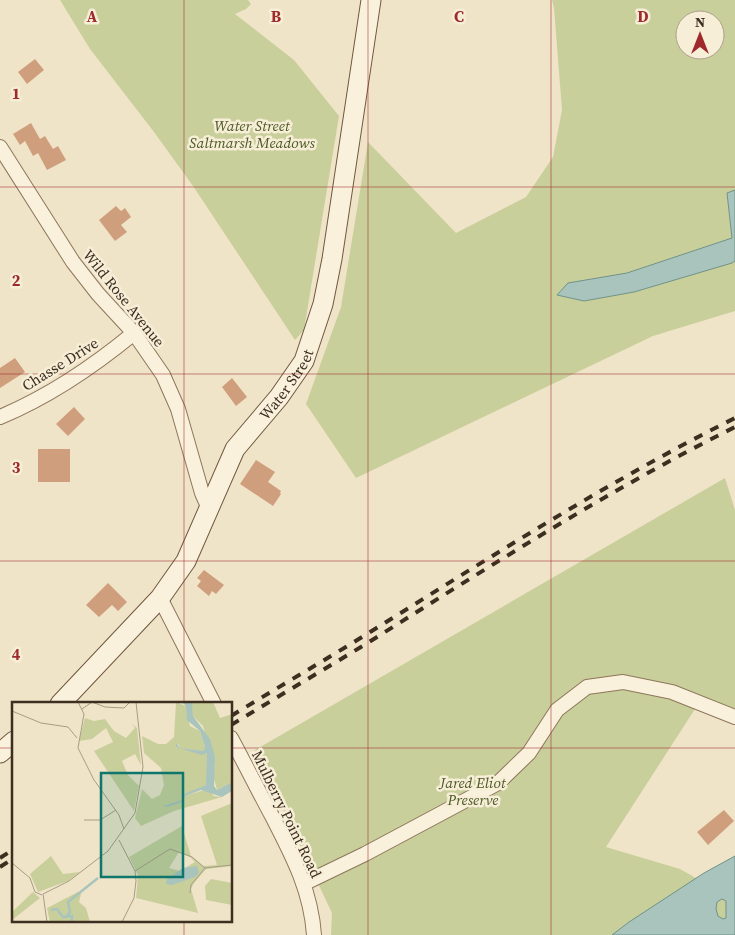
<svg xmlns="http://www.w3.org/2000/svg" width="735" height="935" font-family="'Source Serif 4',serif">
<rect width="100%" height="100%" fill="#f0e4c8"/>
<!-- green -->
<path fill="#c9cf9b" fill-rule="evenodd" d="M60 0H248L251 4 246 9 235 14 294 60 339 116 304 330 295 340 193 186 154 132 90 49Z
M552 0H735V190L733 191 735 198V258L582 301 634 292 735 261V311L653 336 356 478 306 404 341 307 368 142 456 233 526 197 553 157 562 110 554 8ZM685 20H715V50H685Z
M725 478 735 510V724L695 709 606 847 680 869 703 882 735 864V935H331L332 913 255 750Z"/>
<!-- water -->
<path fill="#a9c4bc" stroke="#6f938a" fill-rule="evenodd" d="M735 190V261L732 263 634 292 584 301 557 295 568 283 627 273 732 238 727 193Z
M735 856V935H612L629 922 704 873ZM722 899 726 901V918L723 919 718 916 716 909 717 902Z"/>
<!-- building -->
<path fill="#cf9f7d" d="M35 59 44 70 27 84 18 72Z
M31 123 40 139 45 136 53 149 58 146 66 160 47 170 38 153 33 156 25 141 20 145 13 134Z
M116 206 121 211 125 208 131 217 121 225 127 232 115 241 99 220Z
M15 358 25 372 0 388V368Z
M232 378 247 397 236 406 222 387Z
M74 407 85 419 68 436 56 424Z
M38 449H70V482H38Z
M256 460 275 472 268 482 281 491 280 493 281 494 273 506 240 484Z
M204 570 224 585 216 594 212 591 209 596 197 586 201 581 197 578Z
M108 583 127 602 118 611 112 605 99 617 86 605Z
M724 810 734 821 708 845 697 832Z"/>
<g fill="none" stroke-linecap="round" stroke-linejoin="round">
<!-- minor casing -->
<g stroke="#8d765c" stroke-width="16">
<path id="minor" d="M0 147 73 262 98 294 134 333 163 375 178 409 202 493 209 509
M0 417C48 397 94 366 134 333
M160 598 214 704
M231 738C245 764 258 790 272 816 292 855 311 890 314 935
M305 883 365 854 498 783 529 753 557 710 587 687 623 682 672 692 735 717"/>
</g>
<!-- secondary casing -->
<g stroke="#6f573f" stroke-width="21">
<g id="secondary">
<path id="s1" d="M60 704 160 598 186 561 235 449 279 397 304 361 323 304 332 259 371 0"/>
<path d="M0 753 14 741"/>
</g>
</g>
<!-- minor -->
<use href="#minor" stroke="#faf1dc" stroke-width="14"/>
<!-- secondary -->
<use href="#secondary" stroke="#faf1dc" stroke-width="19"/>
<!-- rail -->
<path stroke="#3d2e20" stroke-width="4" stroke-dasharray="9 9" stroke-linecap="butt" d="M231 716C272 691 313 667 354 642 480 564 603 484 735 418
M231 725C274 699 318 673 361 647 484 570 605 492 735 427
M0 858 14 849
M0 867 14 858"/>
</g>
<!-- grid -->
<path fill="none" stroke="#9e2a2b" stroke-width="1" stroke-opacity="0.55" d="M184 0V704M368 0V935M551 0V935M0 187H735M0 374H735M0 561H735M0 748H14M231 748H735M184 921V935"/>
<g text-anchor="middle" dominant-baseline="central" stroke-width="5" stroke-linejoin="round" paint-order="stroke">
<!-- park labels -->
<g font-size="15" font-style="italic" fill="#4d5a26" stroke="#f7eed8">
<text x="252" y="125">Water Street<tspan x="252" dy="17">Saltmarsh Meadows</tspan></text>
<text x="473" y="782">Jared Eliot<tspan x="473" dy="17">Preserve</tspan></text>
</g>
<!-- street labels -->
<g font-size="15" fill="#3d2e20" stroke="#f7eed8">
<text transform="translate(124 298) rotate(51)">Wild Rose Avenue</text>
<text transform="translate(60 364) rotate(-32)">Chasse Drive</text>
<text stroke="none"><textPath href="#s1" startOffset="396">Water Street</textPath></text>
<text transform="translate(287 814) rotate(64)">Mulberry Point Road</text>
</g>
</g>
<!-- overview -->
<g transform="translate(12 702)">
<rect width="220" height="220" fill="#f0e4c8"/>
<path d="M164 0 174 4 178 24 188 29 193 45 191 50 168 46 166 42 164 45 188 51 195 50 197 59 194 83 172 94 196 87 202 94 210 95 162 109 129 124 123 116 130 87 140 97 148 93 152 83 149 66 132 51 130 34 146 42H154L162 35ZM179 0H201L208 16 220 12V80L205 88 201 73 203 63 191 24 181 14ZM73 16 82 19 93 17 102 29 114 36 123 26 120 22 125 26 129 63 123 52 110 59 116 73 127 84 122 109 82 49 101 40 94 26 80 37 67 39ZM220 101V164L194 167 182 181 179 187 186 211 124 196 126 173 117 155 170 124 179 154 191 164 205 163 189 114ZM167 150 178 155 183 160 168 169 157 166ZM39 154 51 172 68 170 56 179 26 190 18 172ZM199 177 220 181V203L194 198 193 184ZM21 190 28 196 0 218V210ZM66 190 69 192 67 200 74 206 78 220H38L35 206Z" fill="#c9cf9b" fill-rule="evenodd"/>
<path d="M170 0 180 1 181 14 198 37 203 55 202 84 205 88 220 80V89L210 95 189 88 173 94 171 100 154 105 151 104 170 98V93L194 83 195 51 190 53 164 45V41L168 46 191 49 193 45 188 29 175 18 174 4ZM185 164 187 171 183 175 160 183 154 182 155 177 171 166Z" fill="#a9c4bc"/>
<path fill="none" stroke="#a9c4bc" stroke-width="2.5" d="M39 208 45 207 51 215 60 214V220M54 215 58 210 56 200 86 176"/>
<path fill="none" stroke="#a89b85" stroke-width="1" d="M66 0 72 12 66 46 82 78 107 113 112 127M70 7 80 0 93 5 112 6 118 0M0 9 29 21 56 25 65 36M72 118H88L104 108M107 138 123 169 124 179 122 196 110 220M0 161 18 176 23 190 30 193M123 169 158 147 180 155 193 166 220 163M178 191 179 183 193 166M35 220 31 192 57 179 96 149 123 111 131 65 124 0M185 220H211"/>
<path fill="#0f766e" fill-opacity="0.15" stroke="#0f766e" stroke-width="2.5" d="M89 71H171V175H89Z"/>
<rect width="220" height="220" fill="none" stroke="#3d2e20" stroke-width="2.5"/>
</g>
<g font-size="16" text-anchor="middle" font-weight="bold" fill="#9e2a2b" stroke="#f7eed8" stroke-width="5" stroke-linejoin="round" paint-order="stroke">
<text x="92" y="22">A</text>
<text x="276" y="22">B</text>
<text x="459" y="22">C</text>
<text x="643" y="22">D</text>
<text x="16" y="99">1</text>
<text x="16" y="286">2</text>
<text x="16" y="473">3</text>
<text x="16" y="660">4</text>
</g>
<!-- north arrow -->
<g transform="translate(700 35)"><circle r="24" fill="#f7eed8" stroke="#ada18e"/>
<path d="M0-4L9 19L0 12L-9 19Z" fill="#9e2a2b"/>
<text y="-8" font-size="14" font-weight="bold" text-anchor="middle" fill="#3d2e20">N</text>
</g>
</svg>
